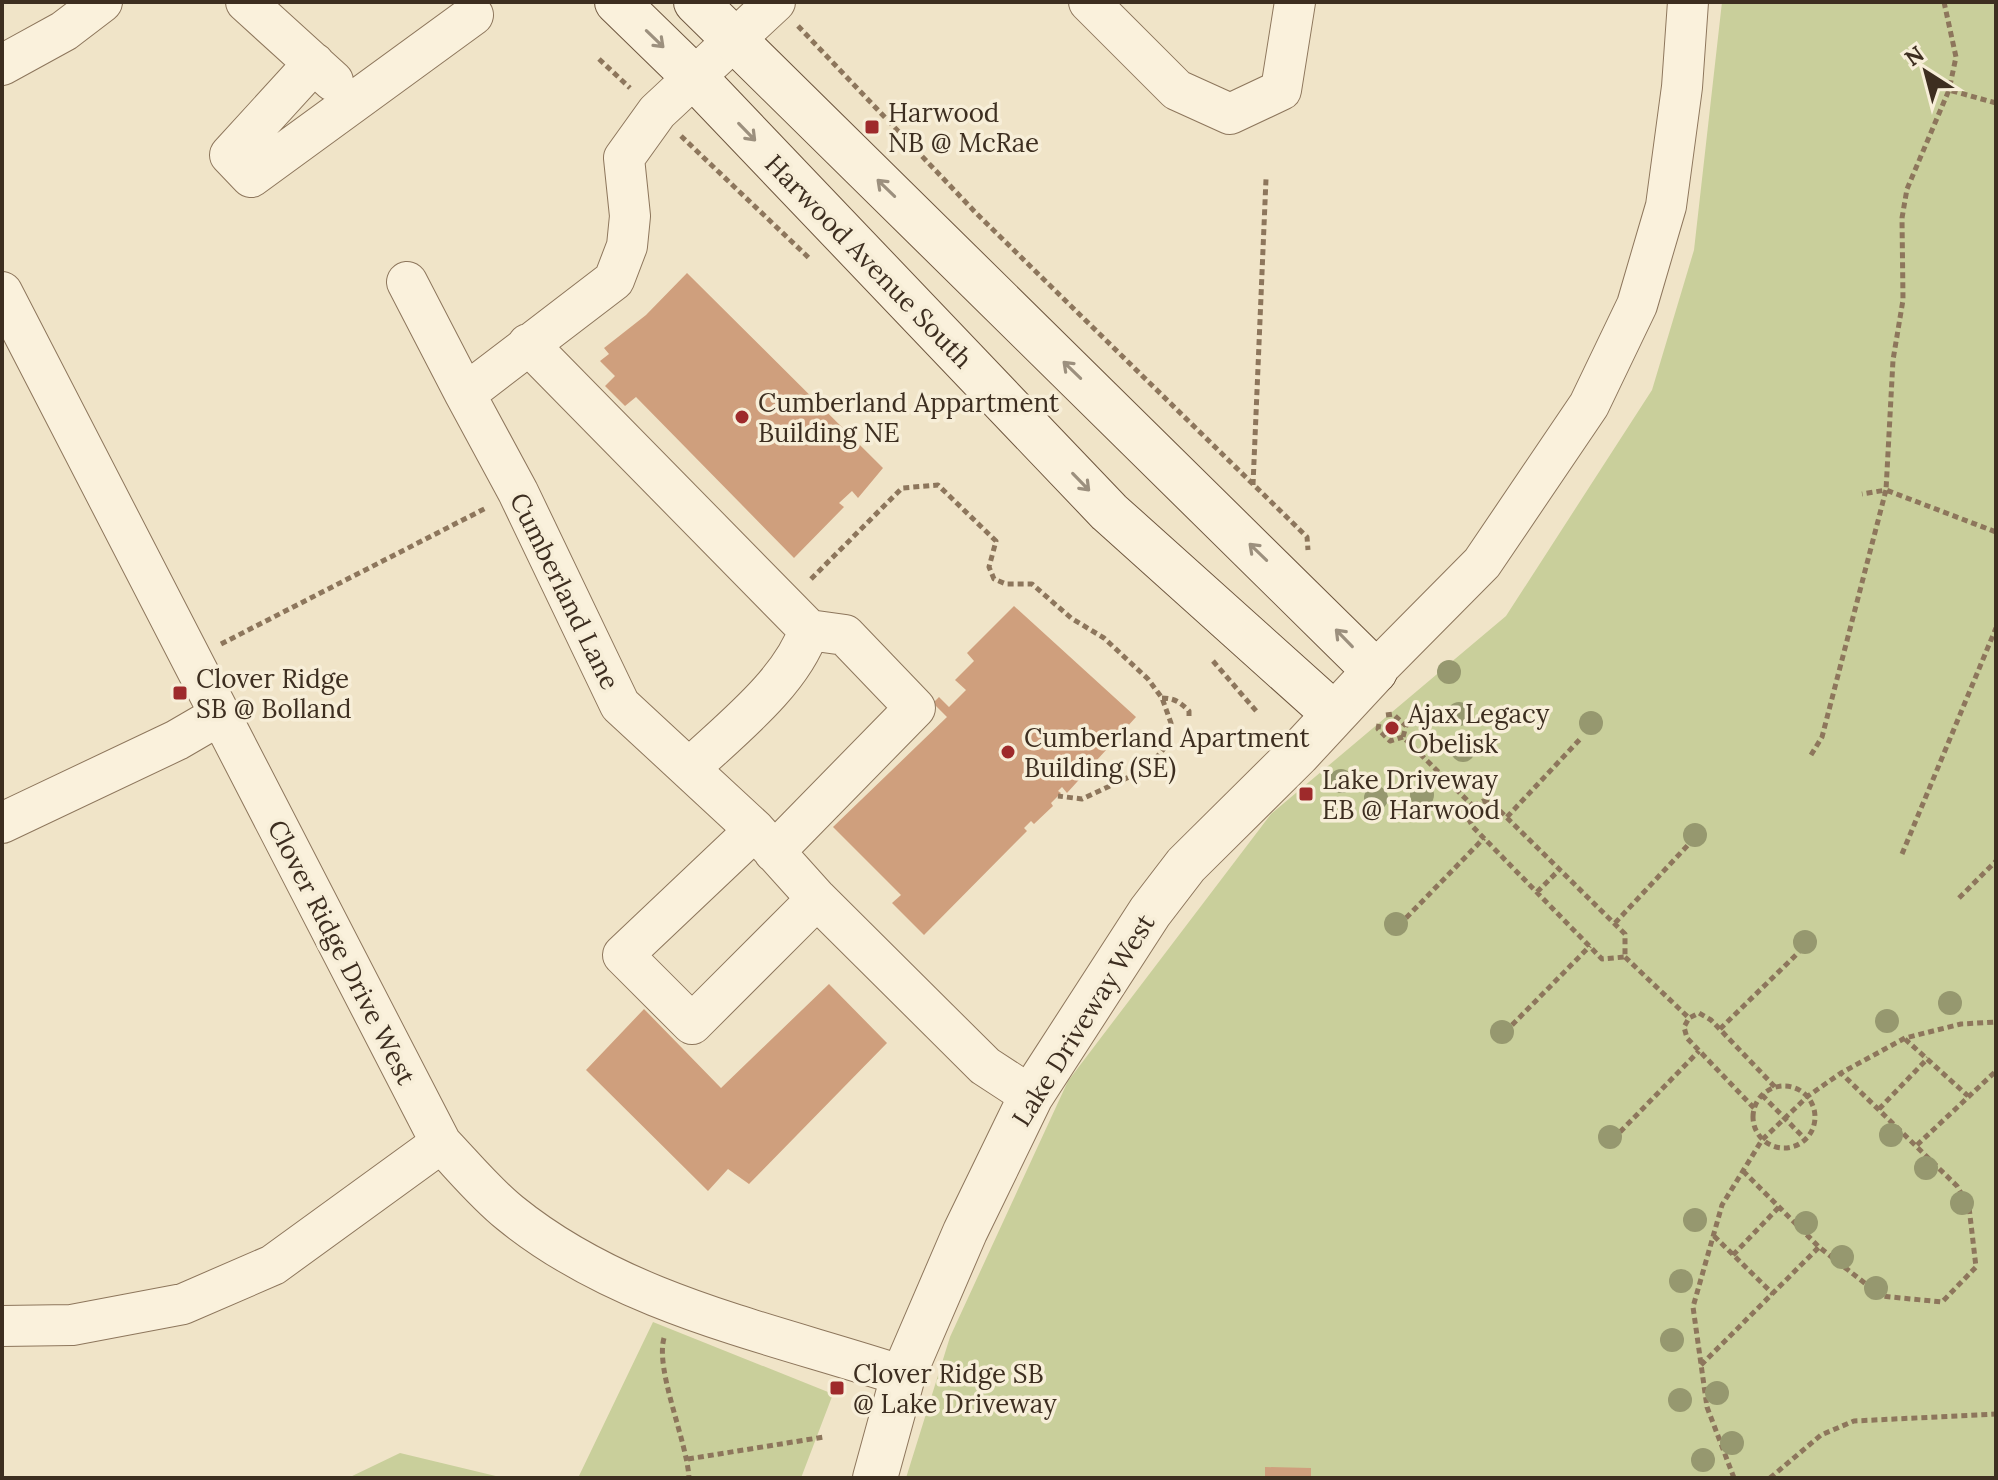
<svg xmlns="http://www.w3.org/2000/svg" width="1998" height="1480" font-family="Lora,serif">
<rect width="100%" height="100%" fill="#f0e4c8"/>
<!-- green -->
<path fill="#c9cf9b" d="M1722 2H1996V1478H906L950 1337 1068 1081 1271 814 1506 616 1652 390 1694 250Z
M653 1322 833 1394 801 1478H578Z
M400 1453 504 1478H348Z"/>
<!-- building -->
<path fill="#cf9f7d" d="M687 273 883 468 858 498 852 491 839 503 844 507 794 558 636 397 625 406 605 386 615 376 600 361 609 354 604 348 646 315Z
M1014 606 1136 717 1067 793 1062 787 1058 791 1061 793 1051 803 1053 806 1034 824 1031 821 1024 828 1027 831 924 935 892 903 901 895 833 827 947 717 933 703 939 697 949 707 966 690 955 680 974 661 967 653Z
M829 984 887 1043 749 1184 728 1169 708 1191 586 1070 644 1009 721 1088Z
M1265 1467 1311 1468V1478H1265Z"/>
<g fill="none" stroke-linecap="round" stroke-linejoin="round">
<!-- minor casing -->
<g stroke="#8d765c" stroke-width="42">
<path id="minor" d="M246 2 333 81
M775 2 657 112 624 158 630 216 627 246 614 280 465 394 518 492 620 705 755 830 817 899 985 1066 1031 1096
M1089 2 1177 90 1230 114 1281 90 1295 2
M314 63 230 155 251 177 473 15
M2 65 64 31 102 2
M407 282 465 394
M2 292 441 1143C463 1166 485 1193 510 1213 622 1304 769 1332 903 1376
M528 344 809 630 845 635 915 708 774 852
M1375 671 1482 563 1589 405 1637 305 1666 206 1682 87 1688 2
M690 768C730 730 791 683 809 630
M2 823 177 740 220 715
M755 830 623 955 692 1024 817 899
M2 1326 72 1325 183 1304 273 1265 441 1143"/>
</g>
<!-- tertiary casing -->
<g stroke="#8d765c" stroke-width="46">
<path id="tertiary" d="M875 1478 903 1376 965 1232 1031 1096 1150 912 1186 865 1298 754 1375 671"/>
</g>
<!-- secondary casing -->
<g stroke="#6f573f" stroke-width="46">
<path id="secondary" d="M617 2 693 76 1109 512 1334 714
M696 2 1375 671"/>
</g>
<!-- path -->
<path stroke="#8d765c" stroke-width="5" stroke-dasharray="6 4" stroke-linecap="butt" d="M1944 2 1956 57 1949 90
M798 26 977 214 1307 537 1308 550
M599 59 630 88
M1996 103 1949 90 1907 189 1902 218 1903 300 1893 360 1886 490 1996 532
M681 136 810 259
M1253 485 1266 179
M811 579 902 488 938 485 996 541 989 567 994 579 1006 584H1032L1071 618 1104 638 1148 679 1162 698 1171 723 1170 741 1148 768 1082 799 1058 796
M221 644 486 508
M1213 661 1257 712
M1162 698C1174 698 1180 702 1189 711V720
M1386 715 1393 714 1406 726 1403 737 1473 806
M1379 724 1378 729 1390 741 1403 737
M1811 755 1822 737 1886 490 1862 494
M1483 801 1493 804 1625 934V957L1602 959 1473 827 1468 818 1473 806Z
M1507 817 1582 737
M1902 854 1996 628
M1537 892 1560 869
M1959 898 1996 861
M1406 918 1484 838
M1615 923 1688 845
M1625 957 1689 1018
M1512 1025 1590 946
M1720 1029 1799 952
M1905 1039 1968 1096
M1753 1117a31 31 0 1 1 62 0a31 31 0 1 1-62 0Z
M1762 1095 1806 1140
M1754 1108 1687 1038 1684 1027 1689 1018 1699 1013 1711 1020 1775 1087
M1879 1109 1928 1058
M1620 1132 1699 1051
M1917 1145 1996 1071
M1743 1171 1819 1247 1881 1296 1942 1302 1976 1267 1969 1207 1957 1186 1841 1073
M1714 1236 1773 1294
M1733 1255 1779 1207
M664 1338C655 1370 687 1441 689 1478
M1701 1365 1819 1247
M688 1459 824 1437
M1734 1478 1707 1407 1693 1307 1722 1205 1762 1140 1808 1096 1841 1073 1905 1038 1961 1024 1996 1022
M1770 1478 1821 1435 1854 1421 1996 1414"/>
<!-- minor -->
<use href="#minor" stroke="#faf1dc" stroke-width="40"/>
<!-- tertiary -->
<use href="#tertiary" stroke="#faf1dc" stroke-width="44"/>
<!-- secondary -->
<use href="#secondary" stroke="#faf1dc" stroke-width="44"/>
</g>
<!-- trees -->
<g fill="#96986f">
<circle cx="1449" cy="672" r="12"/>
<circle cx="1459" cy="714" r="12"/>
<circle cx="1591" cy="723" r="12"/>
<circle cx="1463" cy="750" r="12"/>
<circle cx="1341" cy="781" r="12"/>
<circle cx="1422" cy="795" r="12"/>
<circle cx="1376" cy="798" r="12"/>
<circle cx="1695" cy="835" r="12"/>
<circle cx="1396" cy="924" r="12"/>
<circle cx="1805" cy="942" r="12"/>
<circle cx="1950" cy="1003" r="12"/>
<circle cx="1887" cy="1021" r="12"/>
<circle cx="1502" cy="1032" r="12"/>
<circle cx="1891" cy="1135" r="12"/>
<circle cx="1610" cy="1137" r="12"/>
<circle cx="1926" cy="1168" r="12"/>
<circle cx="1962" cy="1203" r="12"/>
<circle cx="1695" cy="1220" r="12"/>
<circle cx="1806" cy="1223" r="12"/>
<circle cx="1842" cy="1257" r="12"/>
<circle cx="1681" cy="1281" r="12"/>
<circle cx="1876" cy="1288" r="12"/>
<circle cx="1672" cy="1340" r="12"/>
<circle cx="1717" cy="1393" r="12"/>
<circle cx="1680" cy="1400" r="12"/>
<circle cx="1732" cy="1443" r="12"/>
<circle cx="1703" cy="1460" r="12"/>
</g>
<!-- one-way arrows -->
<defs><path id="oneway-shaft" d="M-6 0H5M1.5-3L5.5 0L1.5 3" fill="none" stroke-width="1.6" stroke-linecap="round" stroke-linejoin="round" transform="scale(2)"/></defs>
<g stroke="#9c907e">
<use href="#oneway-shaft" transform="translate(655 39) rotate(44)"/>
<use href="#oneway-shaft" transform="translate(747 132) rotate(46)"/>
<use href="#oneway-shaft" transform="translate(886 188) rotate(-136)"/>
<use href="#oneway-shaft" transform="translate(1072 370) rotate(-136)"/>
<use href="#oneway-shaft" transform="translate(1081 482) rotate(46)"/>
<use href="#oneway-shaft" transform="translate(1258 552) rotate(-136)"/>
<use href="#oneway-shaft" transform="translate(1344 638) rotate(-134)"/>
</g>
<!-- markers -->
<g fill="#9e2a2b" stroke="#f7eed8" stroke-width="3">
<rect x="864" y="119" width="16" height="16" rx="4"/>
<circle cx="742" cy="417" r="8"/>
<rect x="172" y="685" width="16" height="16" rx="4"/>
<circle cx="1392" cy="728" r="8"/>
<circle cx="1008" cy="752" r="8"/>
<rect x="1298" y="786" width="16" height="16" rx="4"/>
<rect x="829" y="1380" width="16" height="16" rx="4"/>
</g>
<g text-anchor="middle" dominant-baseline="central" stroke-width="7" stroke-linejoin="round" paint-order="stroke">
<!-- poi labels -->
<g font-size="26" fill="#3d2e20" stroke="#f7eed8" text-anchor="start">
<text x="888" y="112">Harwood<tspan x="888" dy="30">NB @ McRae</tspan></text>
<text x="758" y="402">Cumberland Appartment<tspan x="758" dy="30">Building NE</tspan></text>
<text x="196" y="678">Clover Ridge<tspan x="196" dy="30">SB @ Bolland</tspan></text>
<text x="1408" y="713">Ajax Legacy<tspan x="1408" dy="30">Obelisk</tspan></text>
<text x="1024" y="737">Cumberland Apartment<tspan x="1024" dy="30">Building (SE)</tspan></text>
<text x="1322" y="779">Lake Driveway<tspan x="1322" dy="30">EB @ Harwood</tspan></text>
<text x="853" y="1373">Clover Ridge SB<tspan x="853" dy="30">@ Lake Driveway</tspan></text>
</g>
<!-- street labels -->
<g font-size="26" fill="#3d2e20" stroke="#f7eed8">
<text transform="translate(869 261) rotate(46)">Harwood Avenue South</text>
<text transform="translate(565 591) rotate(64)">Cumberland Lane</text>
<text transform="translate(342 952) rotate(63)">Clover Ridge Drive West</text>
<text transform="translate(1083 1020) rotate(-58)">Lake Driveway West</text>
</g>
</g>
<!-- border -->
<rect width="1998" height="1480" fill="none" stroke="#3d2e20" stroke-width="8"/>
<!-- north arrow -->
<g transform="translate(1926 72) rotate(324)" stroke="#f7eed8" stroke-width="6" paint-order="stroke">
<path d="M0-6L14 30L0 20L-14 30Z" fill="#3d2e20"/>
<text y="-12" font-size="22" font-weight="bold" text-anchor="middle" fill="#3d2e20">N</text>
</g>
</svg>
